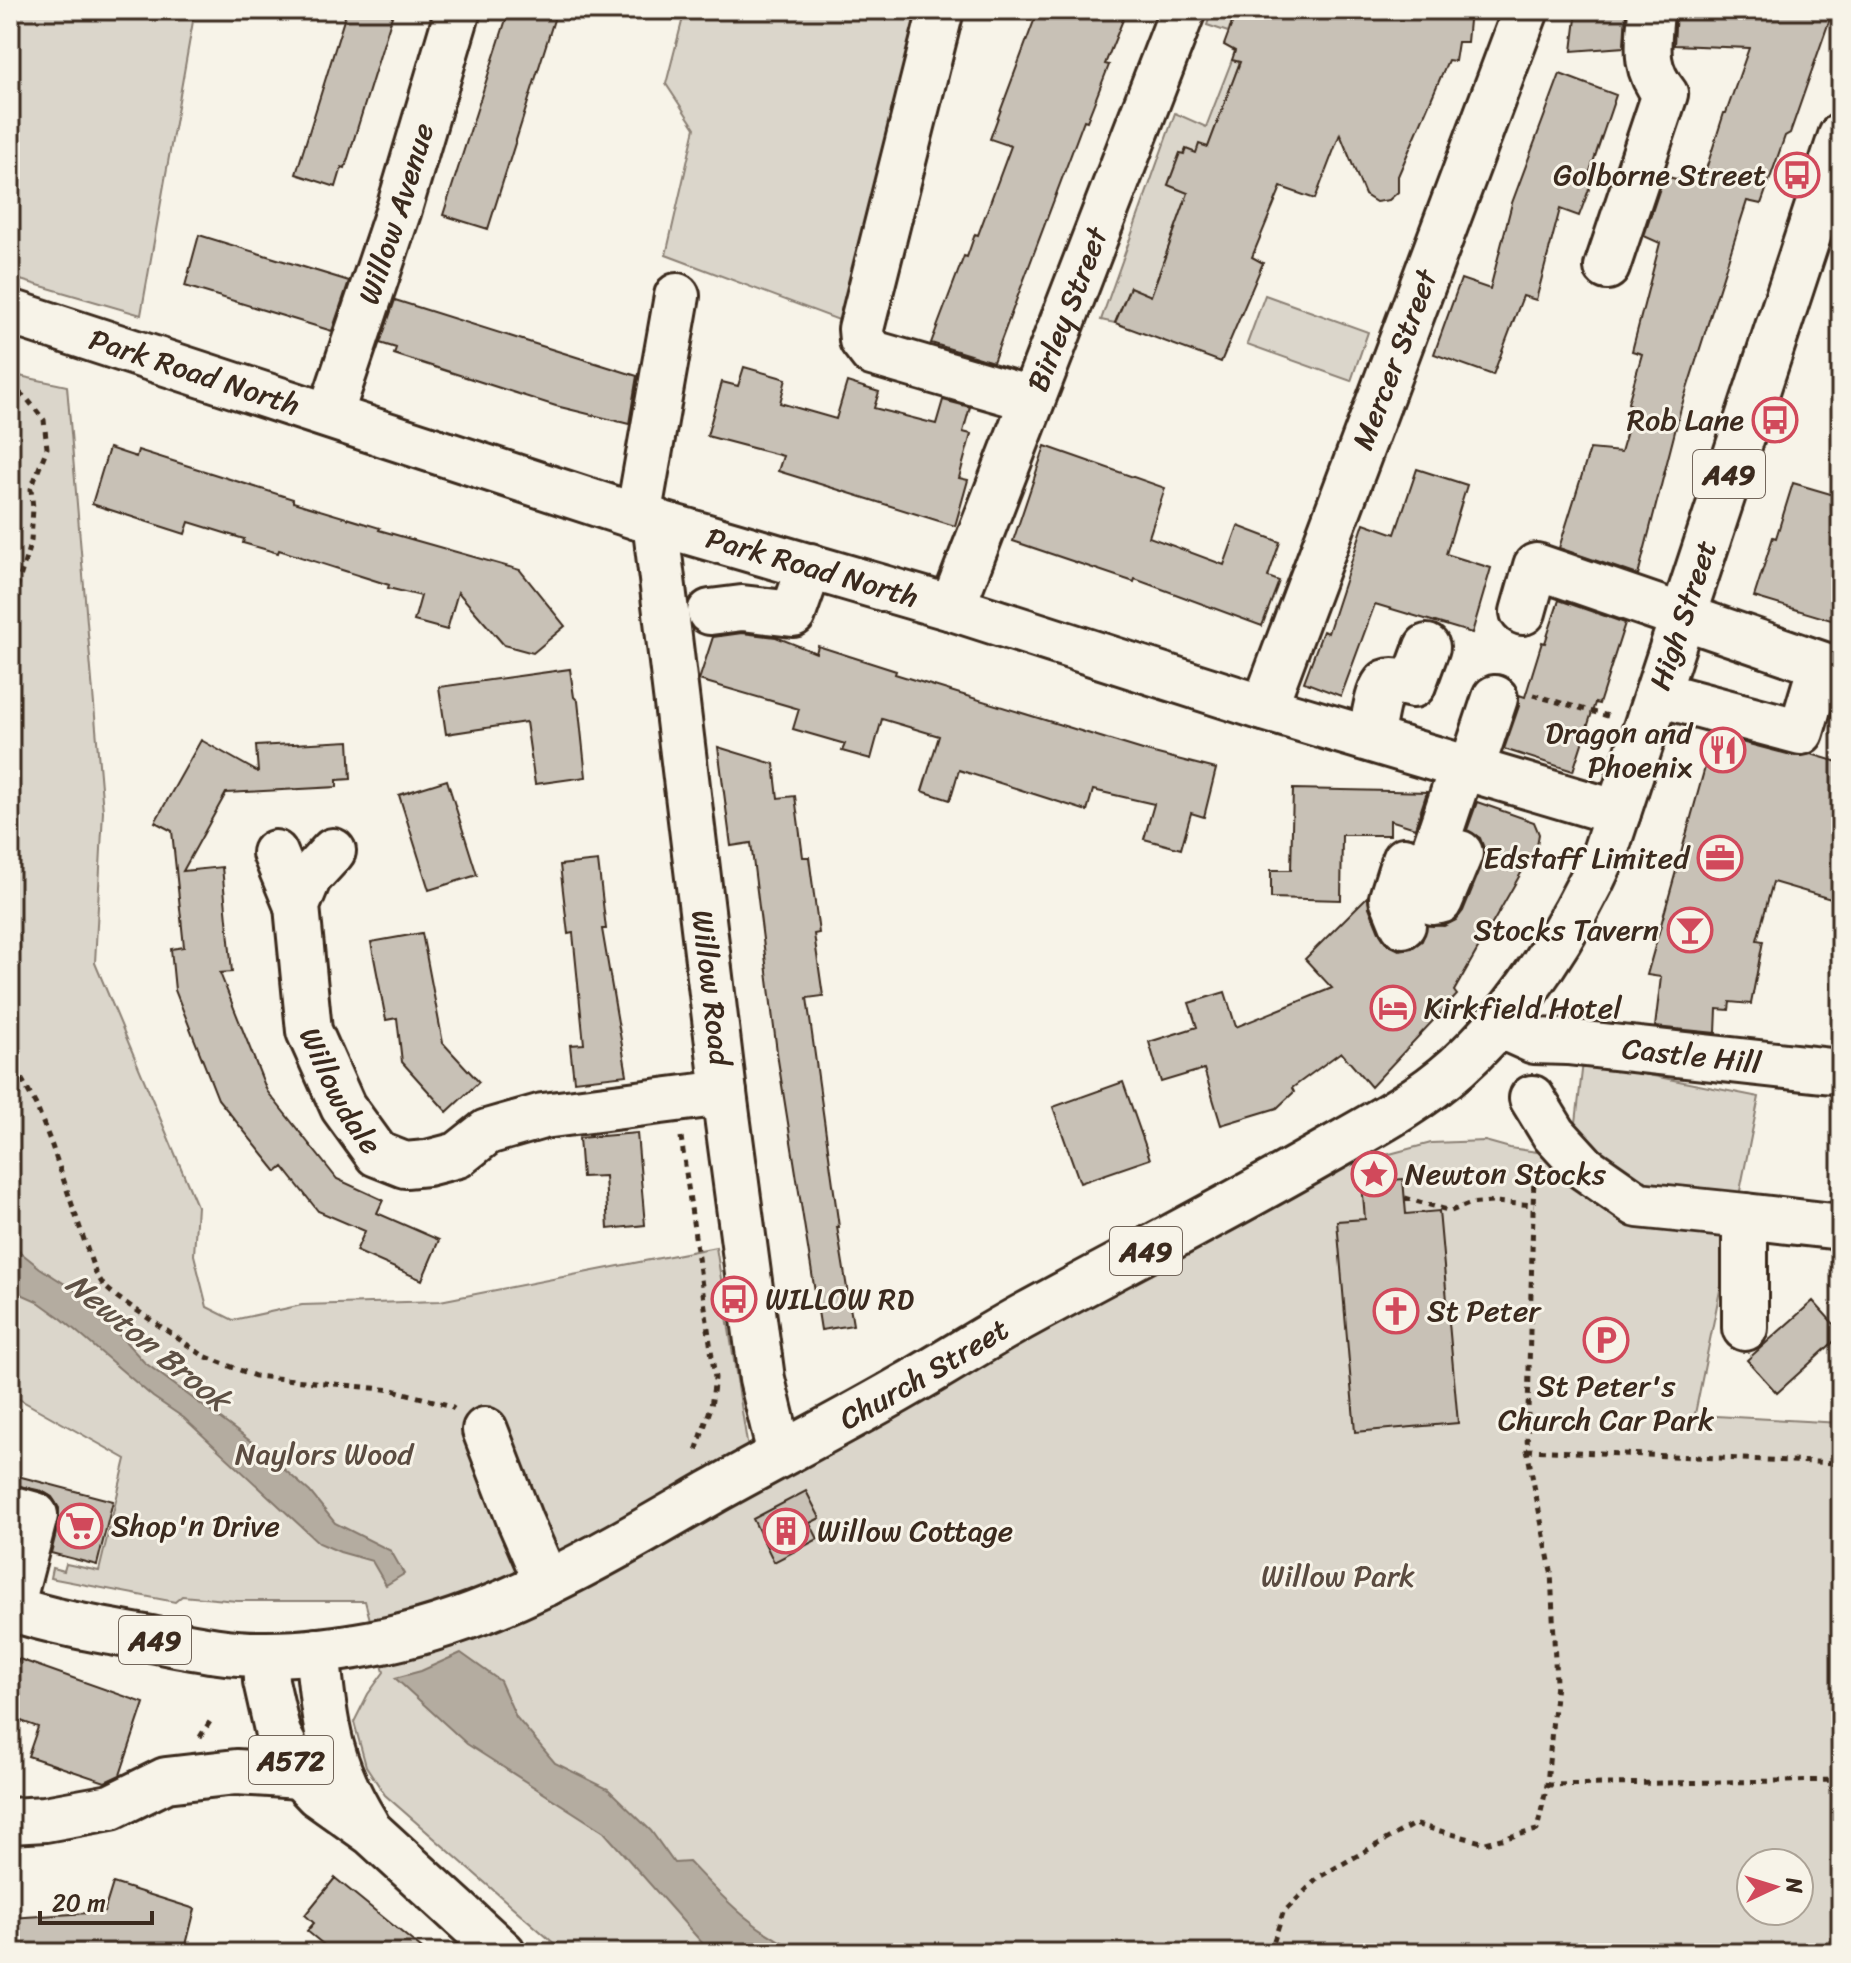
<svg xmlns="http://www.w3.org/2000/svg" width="1851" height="1963" font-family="Sriracha,sans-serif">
<rect width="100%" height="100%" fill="#f7f3e8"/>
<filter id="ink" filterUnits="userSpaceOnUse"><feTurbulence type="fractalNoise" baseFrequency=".0125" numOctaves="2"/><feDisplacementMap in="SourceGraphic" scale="16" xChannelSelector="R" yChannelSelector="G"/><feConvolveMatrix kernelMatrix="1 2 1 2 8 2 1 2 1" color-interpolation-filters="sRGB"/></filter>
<g filter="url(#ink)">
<!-- green -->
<path fill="#dbd6cb" stroke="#8b8074" stroke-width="2" fill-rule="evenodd" d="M10 10H195L141 315 10 277Z
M685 10H931L852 325 666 255 695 128 666 84Z
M1212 10H1249L1252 16 1237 10 1228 32 1207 25Z
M1232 60 1240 62 1208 147 1196 153 1186 149 1184 154 1180 153 1168 185 1188 193 1151 296 1130 287 1115 323 1101 320 1175 113 1206 127Z
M1265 295 1368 332 1351 381 1247 344Z
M10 374 67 386 103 811 95 963 197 1206 194 1255 207 1307 233 1320 302 1305 440 1301 716 1247 754 1487 1265 1187 1431 1143 1485 1141 1510 1148 1572 1157 1583 1062 1759 1097 1693 1424 1697 1415 1841 1423V1953H565L385 1795 366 1766 354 1722 368 1694 384 1672 365 1601H237L182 1596 175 1602 50 1578 52 1568 64 1571 66 1564 99 1571 126 1459 10 1394ZM1751 1863H1799V1911H1751Z"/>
<!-- water -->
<path fill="#b4aca0" stroke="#84786c" stroke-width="2" d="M10 1244 40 1268 85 1297 144 1362 261 1449 310 1492 335 1523 391 1551 404 1574 386 1585 372 1561 340 1552 319 1543 184 1418 153 1397 62 1319 37 1301 10 1289Z
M461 1653 500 1681 516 1717 555 1763 608 1789 651 1831 674 1863 689 1862C724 1899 757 1935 806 1953H711L604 1832 467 1744 395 1678 421 1671Z"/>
<!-- building -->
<path fill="#c8c1b6" stroke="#3b2a1e" stroke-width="2" d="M347 10H394L345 168 342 167 336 187 296 174Z
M509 10H557L488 229 443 215Z
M1038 10H1127L1105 64 1109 65 1087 121 1084 120 993 362 931 343 964 256 967 257 975 234 978 235 1011 146 990 139Z
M1237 10 1265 21 1269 10H1470L1467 42H1458L1455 61 1448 60 1398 176V192L1389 200 1376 202 1365 195 1340 134 1315 199 1281 187 1252 257 1263 263 1221 362 1115 323 1130 287 1151 296 1188 193 1168 185 1180 153 1184 154 1186 149 1196 153 1199 144 1208 147 1240 62 1232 60 1235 51 1224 45Z
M1577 10H1626L1624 47 1572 51Z
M1676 10H1833L1790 133 1785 136 1761 204 1747 201 1681 408 1638 575 1559 548 1590 449 1621 452 1634 407 1628 403 1642 354 1632 351 1660 243 1644 236 1664 176 1701 185 1724 113H1726L1749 48 1674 45Z
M1560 74 1616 95 1586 183 1591 184 1579 216 1560 209 1536 300 1523 296 1493 375 1434 354 1461 279 1490 289 1512 203Z
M199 235 349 281 332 331 185 286Z
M395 300 637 376 629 424 556 406 394 354 396 348 380 343Z
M744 367 786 379 780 403 836 419 847 382 879 392 874 408 936 424 943 400 970 407 963 432 971 434 959 478 968 480 955 526 778 471 783 456 707 436 722 382 738 386Z
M1045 446 1165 488 1149 537 1224 565 1238 526 1280 542 1268 577 1279 581 1262 626 1135 579 1134 582 1013 541Z
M109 448 136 457 138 450 293 499V502L380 528 379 530 520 570 565 626 533 653 504 645 458 592 447 630 414 621 421 596 388 588 389 585 279 550 278 553 243 543 244 539 189 522 185 534 92 504Z
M1417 469 1467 485 1446 554 1491 568 1472 633 1375 604 1341 696 1304 682 1323 631 1328 633 1364 523 1395 534Z
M1793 483 1841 497V623L1754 597 1773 537 1776 538Z
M1559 600 1625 623 1599 704 1595 703 1573 771 1504 749 1519 706V695L1525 697 1542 642 1545 643Z
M742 633 776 637 816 653 818 646 896 671 895 674 1146 751 1216 769 1204 817 1191 813 1181 849 1144 839 1154 804 1093 790 1087 811 959 770 950 800 922 791 939 736 882 719 871 759 842 751 845 744 793 729 799 709 699 680 713 637Z
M570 669 574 697 578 701 586 777 535 784 526 722 446 734 439 687Z
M1714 735 1795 756 1811 754 1841 763V902L1773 882 1757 940 1763 941 1751 1004 1730 1002 1729 1010 1717 1009 1716 1033 1655 1027 1661 977 1647 975Z
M201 740 258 772 256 746 349 741 351 779 337 780V787L226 793 183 871 222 867 232 972 220 973 267 1091 337 1179 383 1200 377 1213 439 1240 422 1280 356 1251 365 1231 318 1211 283 1167 277 1172 218 1099 175 990 171 949 184 947 172 831 155 822Z
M718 747 774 764 778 798 795 796 803 857H809L819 933 814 934 823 996 807 998 839 1227H837L853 1325 821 1330 778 1060 751 843 731 846Z
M447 780 477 875 429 890 399 795Z
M1293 789 1391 791 1427 792 1415 828 1390 820V835H1342L1341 900 1271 898V870H1291Z
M1477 802 1534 822 1539 834 1537 845 1454 991 1457 995 1371 1087 1341 1052 1292 1088 1294 1092 1277 1108 1221 1125 1204 1069 1161 1082 1149 1042 1197 1027 1189 1003 1225 992 1236 1027 1332 988 1305 959 1368 896 1369 907 1380 934 1387 944 1399 950 1412 948 1422 941 1427 925 1444 926 1456 920 1463 911 1483 862 1485 851 1480 838 1467 830Z
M598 861 606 929H602L627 1075 574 1081 570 1045 584 1044 573 933 568 934 560 865Z
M422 933 443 1043 479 1082 447 1112 402 1062 397 1018 386 1020 371 942Z
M1123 1082 1150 1159 1080 1183 1053 1107Z
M637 1133 645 1225 608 1229 605 1176 582 1177 579 1138Z
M1403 1179 1406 1214 1439 1211 1458 1423 1355 1432 1337 1221 1365 1219 1362 1183Z
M1813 1301 1841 1332V1335L1777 1393 1747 1360Z
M10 1474 113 1501 97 1565 51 1553 59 1521V1508L52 1497 42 1491 10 1484Z
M806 1491 820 1518 810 1523 818 1539 774 1562 753 1519Z
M19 1659 144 1703 120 1775 105 1782 28 1756 38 1727 10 1717V1685Z
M335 1878 427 1953H334L307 1931 314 1923 305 1915Z
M113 1883 195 1909 184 1953H10V1918L104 1912Z"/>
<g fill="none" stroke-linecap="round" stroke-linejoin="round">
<!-- minor casing -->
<g stroke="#3b2a1e" stroke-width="50">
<g id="minor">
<path d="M941 10 861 329 862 340 872 353 1031 399"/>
<path d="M1607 267 1665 94C1642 66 1649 43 1651 10"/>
<path id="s1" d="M10 312 638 517 952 608 1264 708 1618 813"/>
<path id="s2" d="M330 415 399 209 458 10"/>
<path d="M638 517 677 296"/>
<path id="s3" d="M655 521 724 1093 762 1379 780 1454"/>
<path id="s4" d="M952 608 1183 10"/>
<path d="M710 612 742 608 793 614 810 566"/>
<path d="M1523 612 1536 566 1841 671"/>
<path d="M1658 694 1801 732 1821 665"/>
<path id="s5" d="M1264 708 1526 10"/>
<path d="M1370 739C1373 727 1377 688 1387 682 1394 679 1406 684 1413 685L1427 647"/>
<path d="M1471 770 1495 698"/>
<path id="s6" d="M333 851 309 877 297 906 309 1031 343 1107 377 1154 405 1165 427 1163 458 1155 487 1132 543 1116 724 1093"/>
<path d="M275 853 297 906"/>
<path d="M1460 853 1440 901 1433 902 1424 896 1422 886 1426 874 1462 767"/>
<path d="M1403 925 1392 898 1404 860"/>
<path id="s7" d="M1496 1024 1534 1041 1567 1042 1841 1072"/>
<path d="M1532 1098 1554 1134 1585 1168 1638 1205 1745 1216V1328"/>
<path d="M1745 1216 1841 1227"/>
<path d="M485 1430 520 1521 547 1583"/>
<path d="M10 1508 35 1515 11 1608"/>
<path d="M10 1821 45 1819 111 1807 166 1780 236 1772 300 1776"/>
</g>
</g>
<!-- major casing -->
<g stroke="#3b2a1e" stroke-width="50">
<g id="major">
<path id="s8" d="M10 1608C58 1624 106 1631 156 1640 192 1647 230 1655 267 1654 307 1654 349 1648 388 1640 504 1615 608 1552 710 1493 776 1456 842 1423 907 1385 948 1362 987 1336 1028 1314 1127 1260 1227 1209 1324 1153 1370 1127 1418 1102 1457 1067 1520 1010 1571 928 1605 852L1841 136"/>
<path d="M317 1651C325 1723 327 1761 366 1824"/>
<path d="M265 1654 266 1681 278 1734 300 1776 317 1794 372 1833 503 1953"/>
</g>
</g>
<!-- path -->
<path stroke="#3b2a1e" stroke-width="5" stroke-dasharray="6 6" stroke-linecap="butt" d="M10 385 28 400 44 420 47 448 31 489 33 508 31 541 10 611
M1533 695 1608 716
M10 701 13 731 10 752
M10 1058 36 1105 51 1143 95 1272 104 1286 117 1297 204 1356 255 1376 393 1390 448 1405 454 1409
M681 1137 715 1378 711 1407 695 1454
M1405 1198 1451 1211 1469 1204 1493 1202 1534 1205
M1527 1450 1841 1463
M200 1737 213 1717
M1547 1785 1841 1780
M1270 1953 1283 1913 1319 1877 1414 1824 1485 1843 1537 1830 1547 1785 1556 1683 1551 1571 1527 1450 1534 1172"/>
<!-- minor -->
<use href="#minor" stroke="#f7f3e8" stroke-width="44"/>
<!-- major -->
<use href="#major" stroke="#f7f3e8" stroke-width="44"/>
</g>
</g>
<!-- icons -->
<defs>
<g id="bus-ring" transform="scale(2.3)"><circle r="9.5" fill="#f7f3e8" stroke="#d1495b" stroke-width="1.5"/><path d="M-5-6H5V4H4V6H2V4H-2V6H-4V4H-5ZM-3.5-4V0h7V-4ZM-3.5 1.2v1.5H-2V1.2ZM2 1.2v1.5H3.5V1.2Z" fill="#d1495b"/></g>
<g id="restaurant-ring" transform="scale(2.3)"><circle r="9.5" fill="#f7f3e8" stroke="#d1495b" stroke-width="1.5"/><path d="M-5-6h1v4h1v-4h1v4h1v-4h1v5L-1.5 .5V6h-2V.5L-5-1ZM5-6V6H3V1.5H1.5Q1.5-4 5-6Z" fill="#d1495b"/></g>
<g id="office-ring" transform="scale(2.3)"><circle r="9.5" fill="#f7f3e8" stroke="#d1495b" stroke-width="1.5"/><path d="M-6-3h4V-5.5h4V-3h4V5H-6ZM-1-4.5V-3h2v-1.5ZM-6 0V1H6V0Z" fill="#d1495b"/></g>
<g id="bar-ring" transform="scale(2.3)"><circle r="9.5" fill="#f7f3e8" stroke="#d1495b" stroke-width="1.5"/><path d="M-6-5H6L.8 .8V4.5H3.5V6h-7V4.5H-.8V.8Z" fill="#d1495b"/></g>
<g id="hotel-ring" transform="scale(2.3)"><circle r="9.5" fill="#f7f3e8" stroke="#d1495b" stroke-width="1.5"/><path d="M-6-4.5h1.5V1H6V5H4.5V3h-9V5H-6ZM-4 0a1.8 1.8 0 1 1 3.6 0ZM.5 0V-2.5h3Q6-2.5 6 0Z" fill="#d1495b"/></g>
<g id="sight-ring" transform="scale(2.3)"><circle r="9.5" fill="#f7f3e8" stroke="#d1495b" stroke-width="1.5"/><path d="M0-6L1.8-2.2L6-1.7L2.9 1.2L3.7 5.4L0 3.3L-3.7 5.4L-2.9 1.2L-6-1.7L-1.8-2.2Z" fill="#d1495b"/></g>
<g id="church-ring" transform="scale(2.3)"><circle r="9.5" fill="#f7f3e8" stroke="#d1495b" stroke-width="1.5"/><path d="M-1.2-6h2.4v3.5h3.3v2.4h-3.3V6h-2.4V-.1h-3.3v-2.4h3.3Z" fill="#d1495b"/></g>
<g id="parking-ring" transform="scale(2.3)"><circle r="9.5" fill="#f7f3e8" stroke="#d1495b" stroke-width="1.5"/><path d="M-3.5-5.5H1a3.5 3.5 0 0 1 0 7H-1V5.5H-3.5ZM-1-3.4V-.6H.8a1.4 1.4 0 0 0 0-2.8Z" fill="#d1495b"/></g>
<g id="supermarket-ring" transform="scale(2.3)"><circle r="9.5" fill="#f7f3e8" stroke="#d1495b" stroke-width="1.5"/><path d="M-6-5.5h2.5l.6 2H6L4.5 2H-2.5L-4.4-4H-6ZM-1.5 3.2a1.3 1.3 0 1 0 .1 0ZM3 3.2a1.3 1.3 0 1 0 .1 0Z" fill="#d1495b"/></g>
<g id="building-ring" transform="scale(2.3)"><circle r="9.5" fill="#f7f3e8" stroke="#d1495b" stroke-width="1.5"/><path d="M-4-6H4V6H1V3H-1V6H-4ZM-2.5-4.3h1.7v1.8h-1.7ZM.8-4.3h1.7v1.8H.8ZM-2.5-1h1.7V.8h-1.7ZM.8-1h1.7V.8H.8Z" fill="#d1495b"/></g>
</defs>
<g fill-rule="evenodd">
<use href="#bus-ring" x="1797" y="175"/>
<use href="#bus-ring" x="1775" y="420"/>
<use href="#restaurant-ring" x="1723" y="750"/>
<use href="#office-ring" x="1720" y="858"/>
<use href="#bar-ring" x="1690" y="930"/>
<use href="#hotel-ring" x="1393" y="1008"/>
<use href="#sight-ring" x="1374" y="1174"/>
<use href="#bus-ring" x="734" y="1299"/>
<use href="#church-ring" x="1396" y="1311"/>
<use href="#parking-ring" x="1606" y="1340"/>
<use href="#supermarket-ring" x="80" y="1526"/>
<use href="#building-ring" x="786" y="1531"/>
</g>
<g text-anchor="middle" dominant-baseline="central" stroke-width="6" stroke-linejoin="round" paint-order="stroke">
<!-- shield labels -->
<g fill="#f7f3e8" stroke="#73665b" stroke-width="2">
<rect x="1693" y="450" width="72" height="48" rx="6"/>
<rect x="1110" y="1227" width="72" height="48" rx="6"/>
<rect x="119" y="1616" width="72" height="48" rx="6"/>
<rect x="249" y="1736" width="84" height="48" rx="6"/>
</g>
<g font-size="28" font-weight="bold" fill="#3b2a1e">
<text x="1729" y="474">A49</text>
<text x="1146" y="1251">A49</text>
<text x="155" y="1640">A49</text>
<text x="291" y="1760">A572</text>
</g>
<!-- poi labels -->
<g font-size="30" fill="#3b2a1e" stroke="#f7f3e8" text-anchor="start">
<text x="1766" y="175" text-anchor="end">Golborne Street</text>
<text x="1744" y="420" text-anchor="end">Rob Lane</text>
<text x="1692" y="733" text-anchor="end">Dragon and<tspan x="1692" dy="34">Phoenix</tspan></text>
<text x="1689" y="858" text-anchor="end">Edstaff Limited</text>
<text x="1659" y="930" text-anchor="end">Stocks Tavern</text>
<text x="1424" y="1008">Kirkfield Hotel</text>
<text x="1405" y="1174">Newton Stocks</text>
<text x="765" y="1299">WILLOW RD</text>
<text x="1427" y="1311">St Peter</text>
<text x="1606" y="1386" text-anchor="middle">St Peter's<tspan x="1606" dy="34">Church Car Park</tspan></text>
<text x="111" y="1526">Shop'n Drive</text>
<text x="817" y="1531">Willow Cottage</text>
</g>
<!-- street labels -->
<g font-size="30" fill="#3b2a1e" stroke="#f7f3e8">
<text stroke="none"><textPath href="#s2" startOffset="212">Willow Avenue</textPath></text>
<text stroke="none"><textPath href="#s4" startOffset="320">Birley Street</textPath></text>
<text stroke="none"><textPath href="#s5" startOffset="372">Mercer Street</textPath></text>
<text stroke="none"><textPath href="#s1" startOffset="194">Park Road North</textPath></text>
<text stroke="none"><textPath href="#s1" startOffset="842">Park Road North</textPath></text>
<text stroke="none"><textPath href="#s8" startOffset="2112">High Street</textPath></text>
<text stroke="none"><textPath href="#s3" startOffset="470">Willow Road</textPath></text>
<text stroke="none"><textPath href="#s7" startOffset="200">Castle Hill</textPath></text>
<text stroke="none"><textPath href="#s6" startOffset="260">Willowdale</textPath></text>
<text stroke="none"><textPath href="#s8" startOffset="984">Church Street</textPath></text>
</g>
<!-- park labels -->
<g font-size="30" fill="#5b4c41" stroke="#f7f3e8">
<text x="324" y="1454">Naylors Wood</text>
<text x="1338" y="1576">Willow Park</text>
</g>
<!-- water labels -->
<g font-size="32" font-style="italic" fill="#5f5145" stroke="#f7f3e8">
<text transform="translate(148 1342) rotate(39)">Newton Brook</text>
</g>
</g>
<!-- margin -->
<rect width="1851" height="1963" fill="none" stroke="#f7f3e8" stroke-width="40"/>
<rect x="20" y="20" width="1811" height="1923" fill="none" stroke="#3b2a1e" stroke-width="3" filter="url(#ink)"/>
<!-- north arrow -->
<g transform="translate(1775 1887) rotate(86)"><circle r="38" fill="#f7f3e8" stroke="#aca397" stroke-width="2"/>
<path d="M0-6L14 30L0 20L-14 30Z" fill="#d1495b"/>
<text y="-12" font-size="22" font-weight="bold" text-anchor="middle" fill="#3b2a1e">N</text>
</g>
<!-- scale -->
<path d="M40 1911v12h112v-12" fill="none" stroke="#3b2a1e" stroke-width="4"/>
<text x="52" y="1911" font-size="24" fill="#3b2a1e" stroke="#f7f3e8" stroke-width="6" paint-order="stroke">20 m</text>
</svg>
